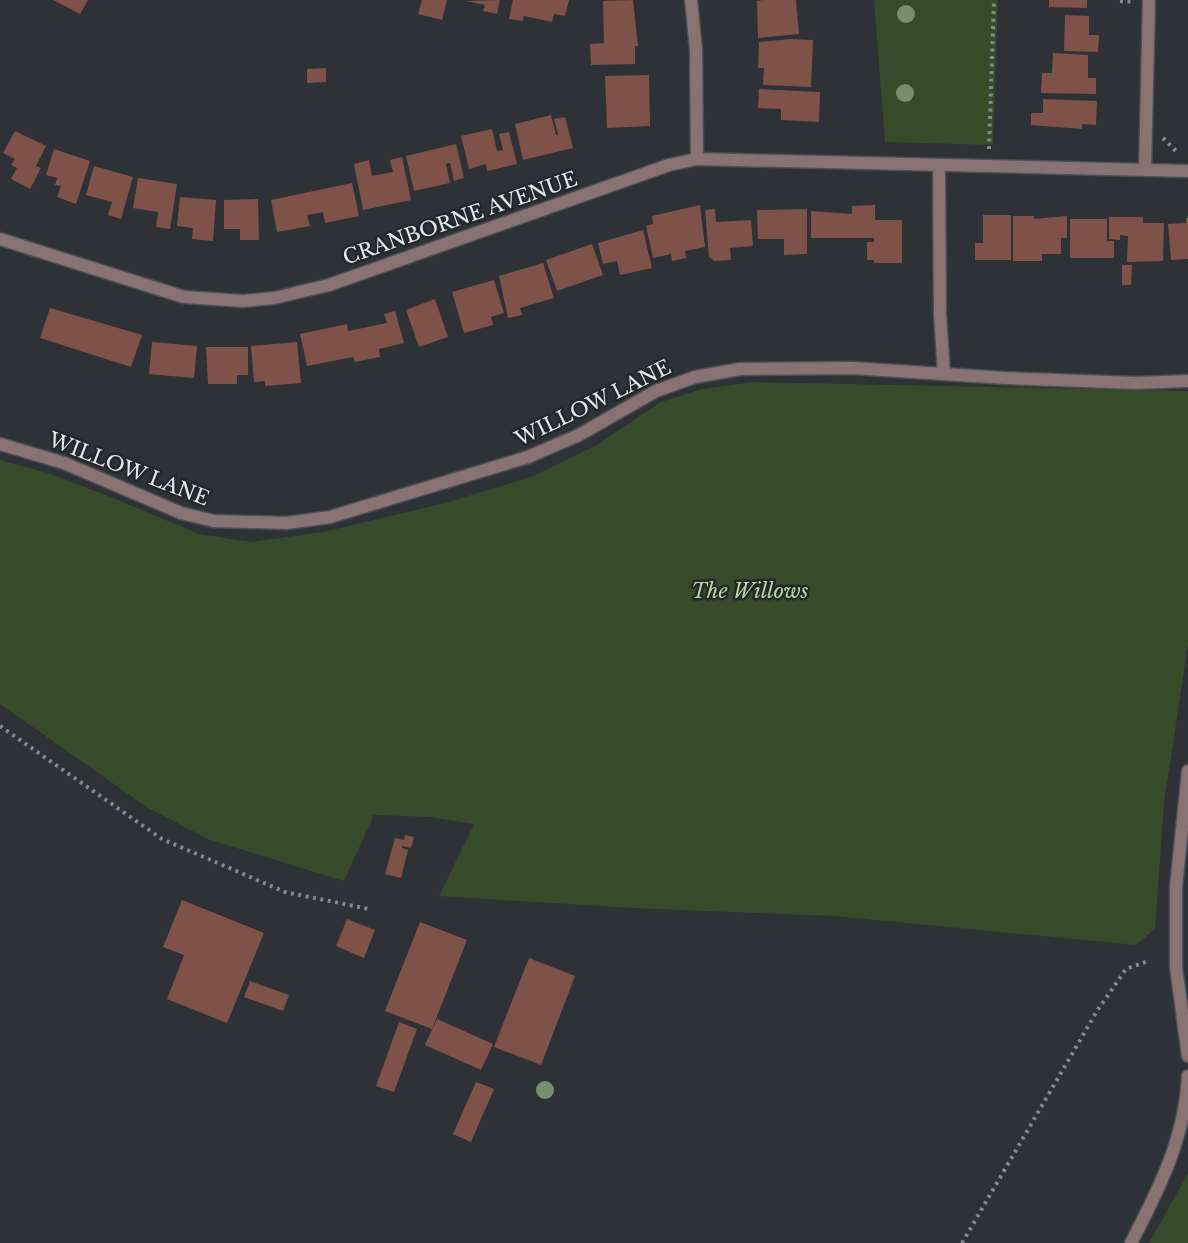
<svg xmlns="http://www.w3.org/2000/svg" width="1188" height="1243" font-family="'Libre Baskerville',serif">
<rect width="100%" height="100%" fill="#2e3135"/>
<!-- green -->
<path fill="#374a29" d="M874 0H998L993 145 885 142Z
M753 382 1188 391V645L1164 803 1155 929 1136 945 834 916 632 908 439 896 474 824 431 817 374 815 344 881 210 840 148 808 0 704V460L48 473 106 495 199 534 251 542 323 532 445 503 531 477 597 445 661 402 702 389Z
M1188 1172V1243H1149L1188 1173Z"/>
<!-- building -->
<path fill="#7f5249" d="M53 0H88L80 14Z
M422 0H447L442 20 418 14Z
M500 0 497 14 483 11 485 5 466 1Z
M513 0H569L565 16 554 14 552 22 524 16 523 21 509 19Z
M633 0 638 46H635V64L591 65 590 44 604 43 603 1Z
M763 0H796L799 34 758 38 757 1Z
M1049 0H1087V8L1049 7Z
M1065 15 1089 16V35H1099L1098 52 1064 51Z
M791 39 813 40 811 87 763 85 764 68H758L759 42Z
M1053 53 1088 55V78H1096V94L1041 93 1042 73H1052Z
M326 68V82L307 83V69Z
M649 75 650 126 607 128 605 76Z
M759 89 820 92 819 122 781 120V109L758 108Z
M1043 99 1097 101 1096 125 1082 124V129L1031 125V113H1043Z
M551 115 556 135H558L554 119 565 117 573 148 523 160 515 124Z
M492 129 497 151 503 150 499 134 509 132 517 164 487 171 486 164 469 169 461 136Z
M15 131 46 146 36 166 41 168 30 189 11 179 17 168 11 165 15 159 3 153Z
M456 144 464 178 454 181 450 163 446 164 450 183 414 191 406 156Z
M54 149 90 161 76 204 57 197 61 186 55 185 57 178 46 175Z
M402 157 411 200 363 210 354 164 369 160 372 176 393 172 390 160Z
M94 166 133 177 121 219 108 215 112 202 86 195Z
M138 178 177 184 170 229 156 227 158 212 133 208Z
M352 183 359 216 325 223 323 212 307 215 310 226 277 232 271 200Z
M180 197 216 200 213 241 192 239 193 228 177 226Z
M258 199 259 240H240V229H224V200Z
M700 205 705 247 685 251 686 258 672 261 671 254 653 258 646 226 653 224 652 216Z
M875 205V220H902V263H874V260H867V242H874V238H811V211L852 214V206Z
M715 209 716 222 751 220 753 246 730 248 731 260 714 261 709 257 705 210Z
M807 209V254L784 255V239H758L757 210Z
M983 215H1011V260H975V243H983Z
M1013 216H1034V219L1067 216V238H1061V254H1042V261H1013Z
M1109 217H1143V223H1164L1163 261 1127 262 1128 236 1120 235V240L1109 239Z
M1186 218H1188V259L1171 260 1168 224 1186 223Z
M1070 219H1107V241H1114V258H1070Z
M643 230 652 268 620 275 617 261 603 264 598 243Z
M592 244 603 275 557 291 546 260Z
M543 263 554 298 520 308 522 315 508 318 499 276Z
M1122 265H1132L1131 285H1122Z
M494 280 504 313 491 317 493 325 464 333 452 292Z
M435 299 448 337 419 347 406 310Z
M50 308 142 335 131 367 40 338Z
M395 311 404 343 379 349 380 357 355 362 353 357 307 366 300 334 347 324 348 331 387 323 384 314Z
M152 342 197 346 194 378 149 374Z
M297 342 301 383 265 386V381L254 382 251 346Z
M206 347H248V375H237V384H208Z
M405 835 414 837 411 848 402 846V848L408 850 401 878 385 874 395 838 404 840Z
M182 900 264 933 227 1023 167 999 184 955 163 947Z
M347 919 375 930 364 958 336 946Z
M420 922 467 940 432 1029 385 1011Z
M529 958 575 976 541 1065 494 1047Z
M250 981 289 995 283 1011 244 997Z
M437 1019 493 1044 481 1070 425 1045Z
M399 1022 417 1029 394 1092 376 1086Z
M476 1082 494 1089 471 1142 453 1134Z"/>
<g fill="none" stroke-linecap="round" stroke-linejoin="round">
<!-- minor casing -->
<g stroke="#4b4e52" stroke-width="15">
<path id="minor" d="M691 0 696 50 697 159
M939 165 940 315 944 374
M1145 170 1149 0
M0 239 184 297 243 301 274 298 329 285 669 165 697 159 1188 171
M1188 771 1176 887V967L1188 1056
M1131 1243C1159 1189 1185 1138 1188 1076"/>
</g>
<!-- tertiary casing -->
<g stroke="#4b4e52" stroke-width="15">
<path id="tertiary" d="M0 444 64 463 181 513 214 521 287 523 330 517 528 457 579 435 656 391 695 377 740 369 852 368 1005 378 1136 383 1188 381"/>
</g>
<!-- path -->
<path stroke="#85878b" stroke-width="4" stroke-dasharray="3 4.5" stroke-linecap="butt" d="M1120 1 1132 2
M1163 138 1177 152
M989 149 994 0
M0 726 162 839 285 892 369 909
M962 1243 1097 1011 1126 969 1148 961"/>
<!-- minor -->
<use href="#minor" stroke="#887273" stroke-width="12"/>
<!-- tertiary -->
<use href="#tertiary" stroke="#887273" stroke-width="12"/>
</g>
<!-- trees -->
<g fill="#788e6e">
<circle cx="906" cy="14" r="9"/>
<circle cx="905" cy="93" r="9"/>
<circle cx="545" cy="1090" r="9"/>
</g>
<g text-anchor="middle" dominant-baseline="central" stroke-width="5" stroke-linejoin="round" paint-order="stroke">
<!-- street labels -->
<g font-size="20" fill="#e6e8eb" stroke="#24272b">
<text transform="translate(460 218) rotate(-19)">CRANBORNE AVENUE</text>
<text transform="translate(593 403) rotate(-26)">WILLOW LANE</text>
<text transform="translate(129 469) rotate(21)">WILLOW LANE</text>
</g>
<!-- park labels -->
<g font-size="20" font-style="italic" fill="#b5da9c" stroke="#24272b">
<text x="750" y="591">The Willows</text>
</g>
</g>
</svg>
